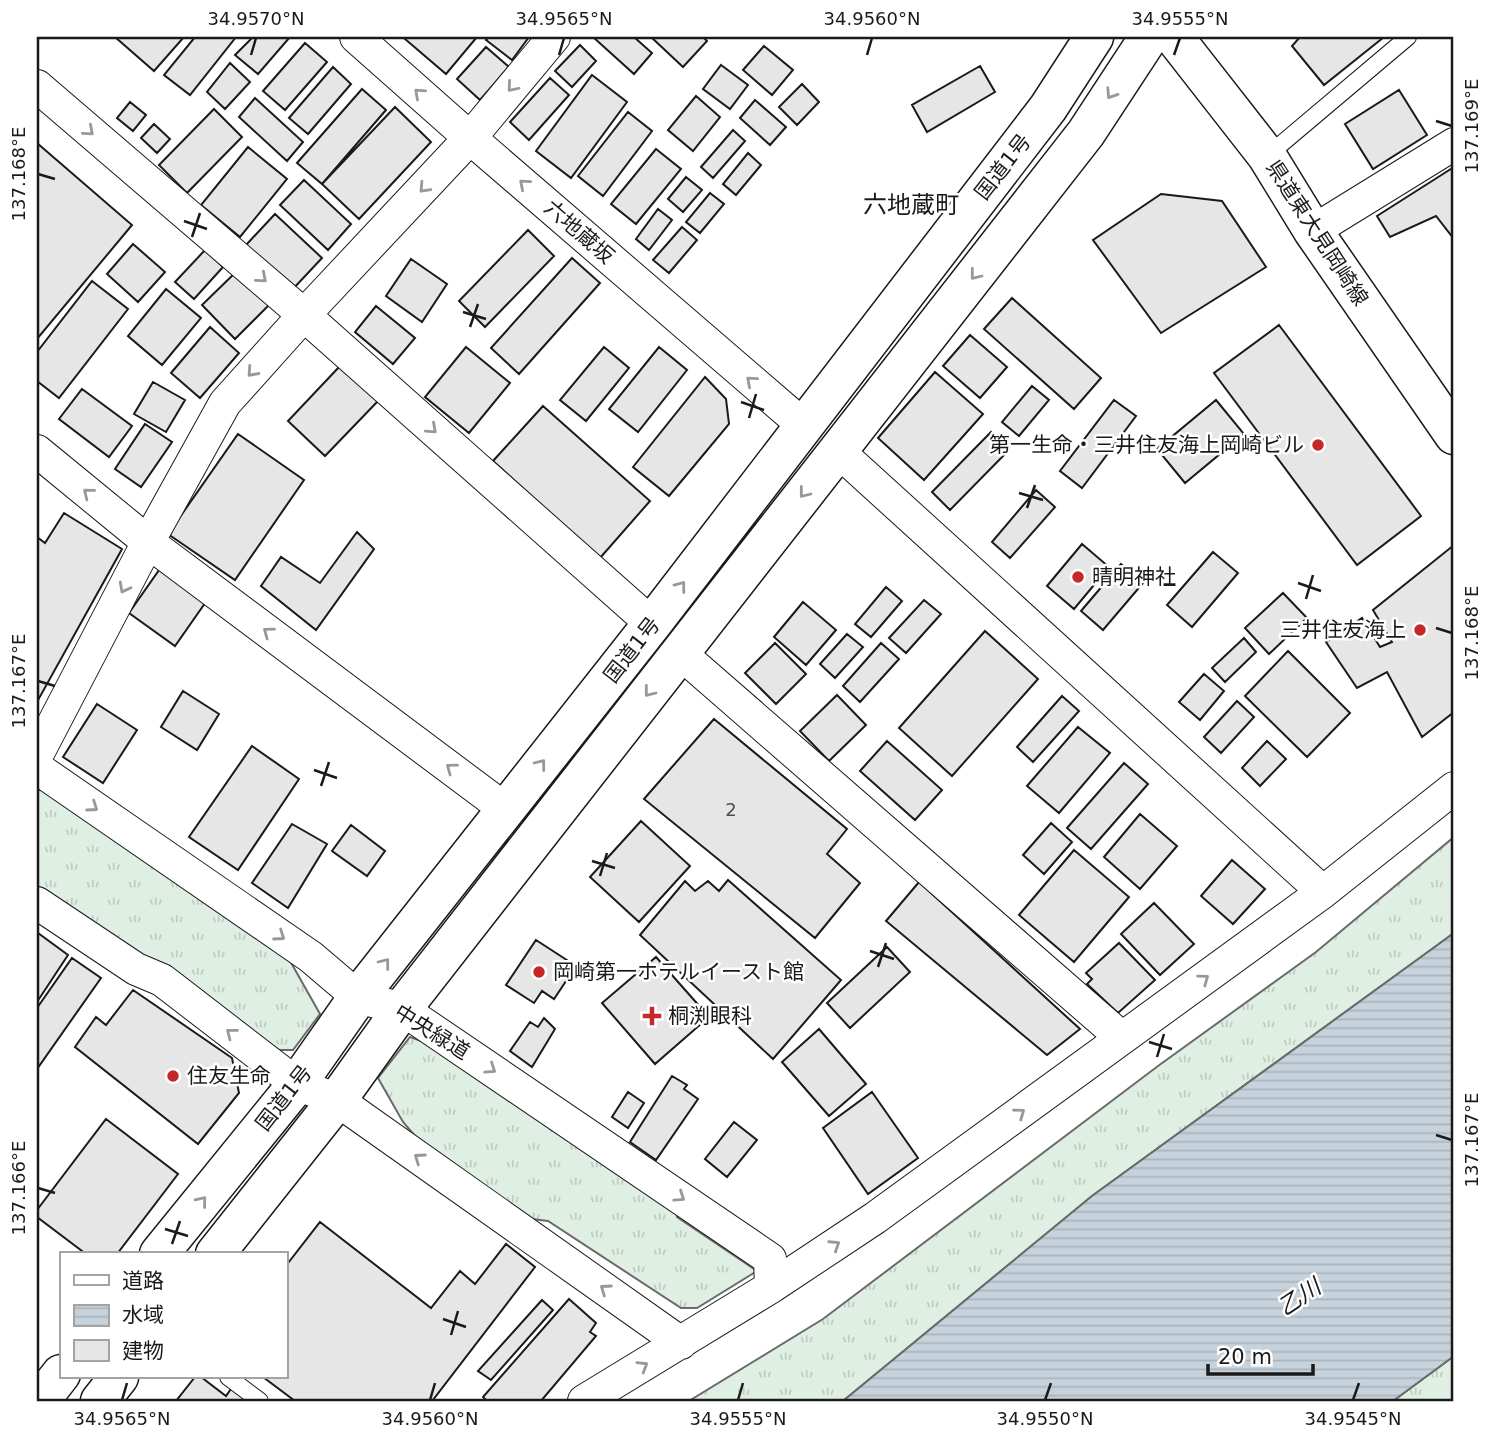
<svg xmlns="http://www.w3.org/2000/svg" width="1491" height="1438" font-family="'DejaVu Sans','Noto Sans JP',sans-serif">
<defs>
<pattern id="grass-tufts" width="24" height="20" patternUnits="userSpaceOnUse" patternTransform="scale(1.75)"><rect width="24" height="20" fill="#e0efe3"/><path d="M3 7l-1-3M5 7V3M7 7l1-3M15 17l-1-3M17 17v-4M19 17l1-3" fill="none" stroke="#c0ccc2"/></pattern>
<pattern id="water-rules" width="6" height="5" patternUnits="userSpaceOnUse" patternTransform="scale(1.75)"><rect width="6" height="5" fill="#c6d2dc"/><path d="M0 2.5h6" fill="none" stroke="#aab4bc"/></pattern>
</defs>
<rect width="100%" height="100%" fill="#fff"/>
<!-- grass -->
<path fill="url(#grass-tufts)" stroke="#6a6a6a" stroke-width="2" d="M48 789 285 952 320 1014 293 1050H279L149 964 37 887V792L39 790Z
M1454 837V933L1092 1196 843 1401H689L823 1319 1158 1066 1316 952Z
M410 1037 430 1044 678 1210 677 1217 757 1271 697 1308H681L548 1221 532 1219 427 1150 403 1122 378 1078Z
M1454 1356V1401H1393Z"/>
<!-- water -->
<path fill="url(#water-rules)" stroke="#6a6a6a" stroke-width="2" d="M1454 933V1356L1393 1401H843L1092 1196Z"/>
<!-- building -->
<path fill="#e6e6e6" stroke="#1a1a1a" stroke-width="2" d="M115 37H184L154 71Z
M195 37H236L190 95 164 75Z
M253 37H290L258 74 235 55Z
M407 37H477L446 74 405 39Z
M489 37H529L512 60 486 40Z
M593 37H634L652 53 634 74Z
M651 37H703L707 41 683 67Z
M1300 37H1384L1324 85 1292 46Z
M305 43 327 62 285 110 263 91Z
M580 45 596 61 572 87 555 71Z
M764 46 793 70 772 95 743 70Z
M486 47 509 67 480 100 457 79Z
M230 63 250 82 225 109 207 92Z
M721 65 748 85 730 109 703 89Z
M980 66 995 92 927 132 912 105Z
M333 67 351 84 308 134 289 118Z
M592 75 627 102 571 178 536 151Z
M550 78 569 95 529 140 510 122Z
M802 84 819 102 797 125 779 107Z
M362 89 386 110 322 184 297 163Z
M1399 90 1427 135 1373 169 1345 124Z
M696 96 720 117 693 151 668 130Z
M255 98 303 142 287 161 239 117Z
M755 100 786 127 770 145 740 118Z
M130 102 146 115 133 131 117 118Z
M395 107 431 142 359 219 322 184Z
M214 109 242 137 187 193 159 165Z
M628 112 652 131 603 196 578 176Z
M154 124 170 139 157 153 141 138Z
M733 130 745 141 713 178 701 167Z
M37 143 132 225 37 339Z
M248 147 287 179 240 237 201 205Z
M656 149 681 169 636 224 611 204Z
M748 153 761 165 736 195 723 184Z
M1454 167V239L1436 216 1390 237 1377 216Z
M686 177 702 190 683 212 668 199Z
M304 180 351 224 328 250 280 205Z
M710 193 724 204 700 233 686 222Z
M1161 194 1222 201 1266 267 1161 333 1093 240Z
M658 209 672 220 649 250 636 239Z
M275 214 322 258 292 290 246 245Z
M682 227 697 240 669 273 653 260Z
M528 230 554 256 485 327 459 301Z
M133 244 165 272 138 302 107 274Z
M205 250 223 267 194 299 175 282Z
M572 258 600 283 519 374 491 348Z
M411 259 447 284 422 322 386 296Z
M237 271 270 304 235 339 202 305Z
M92 281 128 309 59 398 37 381V352Z
M166 289 201 318 162 365 128 336Z
M1012 298 1101 378 1074 409 984 329Z
M376 306 415 338 393 364 355 332Z
M1279 325 1421 516 1357 565 1214 373Z
M210 327 239 353 200 398 171 373Z
M970 335 1007 367 980 398 943 366Z
M466 347 510 383 469 433 425 397Z
M604 347 629 368 586 421 560 400Z
M659 347 687 370 638 432 609 409Z
M340 366 378 401 325 456 288 421Z
M935 372 983 414 924 480 878 438Z
M705 377 726 399 729 424 669 496 633 467Z
M153 382 185 400 166 432 134 414Z
M1032 386 1049 400 1019 436 1002 422Z
M82 389 132 426 109 457 59 419Z
M1114 400 1136 416 1082 488 1060 471Z
M1216 400 1244 434 1185 483 1157 449Z
M543 406 650 501 600 558 493 461Z
M145 424 172 442 141 487 115 469Z
M991 432 1009 450 950 510 932 492Z
M238 434 304 480 235 580 168 534Z
M1036 490 1055 507 1010 558 992 542Z
M64 513 122 549 37 702V537L45 543Z
M357 532 374 549 316 630 261 586 281 557 320 583Z
M1082 544 1109 567 1074 609 1047 586Z
M1454 545V712L1422 737 1387 672 1357 688 1326 642 1362 618 1380 647 1392 642 1373 610Z
M1213 552 1238 573 1192 627 1167 605Z
M164 563 210 596 175 646 129 613Z
M1121 564 1143 583 1103 630 1081 611Z
M886 587 902 601 871 637 855 624Z
M1283 593 1307 618 1269 654 1245 628Z
M924 600 941 614 906 653 889 638Z
M803 602 836 630 806 665 774 637Z
M985 631 1038 679 952 776 899 728Z
M847 634 863 647 835 678 820 664Z
M1244 638 1256 652 1225 682 1212 668Z
M775 643 806 674 776 704 745 673Z
M881 643 899 659 860 702 843 686Z
M1288 651 1350 713 1307 757 1245 696Z
M1204 674 1224 691 1200 720 1179 702Z
M183 691 219 714 197 750 161 727Z
M837 695 866 725 829 761 800 731Z
M1062 696 1079 711 1033 762 1017 747Z
M1237 701 1254 717 1221 753 1204 737Z
M97 704 137 730 103 783 63 757Z
M714 719 847 829 827 854 860 883 815 938 644 799Z
M1078 727 1110 753 1059 813 1027 786Z
M887 741 942 790 915 820 860 771Z
M1267 741 1286 759 1260 786 1242 768Z
M252 746 299 779 238 870 189 837Z
M1124 763 1148 784 1091 849 1067 828Z
M1140 814 1177 846 1140 889 1104 857Z
M641 821 690 866 639 922 590 877Z
M1051 823 1072 842 1044 874 1023 855Z
M292 824 327 844 288 908 252 883Z
M351 825 385 851 367 876 332 851Z
M1074 850 1129 897 1074 962 1019 915Z
M1232 860 1265 889 1233 924 1201 896Z
M728 880 841 980 773 1059 640 935 685 881 695 891 708 881 719 891Z
M919 882 1080 1029 1047 1055 886 921Z
M1154 903 1194 944 1160 975 1121 934Z
M38 933 68 955 37 1002V934Z
M536 940 576 966 554 999 542 991 534 1003 506 985Z
M1119 943 1155 980 1118 1013 1087 984 1092 979 1086 973Z
M887 947 910 972 850 1028 827 1003Z
M656 957 709 1017 655 1064 602 1003Z
M72 958 101 978 37 1069V1008Z
M133 990 232 1058 239 1093 198 1144 75 1047 96 1017 106 1025Z
M544 1018 555 1029 532 1067 510 1051 530 1022 538 1027Z
M819 1029 866 1084 829 1116 782 1062Z
M672 1076 687 1085 684 1089 698 1099 656 1160 630 1142Z
M628 1092 644 1103 628 1128 612 1117Z
M872 1092 918 1158 868 1194 823 1128Z
M106 1119 178 1174 117 1254H86L37 1217V1210Z
M734 1122 757 1140 727 1177 705 1159Z
M320 1222 431 1308 460 1271 475 1284 506 1244 535 1267 433 1400 434 1401H295L263 1377H285V1267Z
M569 1299 596 1323 590 1332 596 1336 541 1401H487L483 1397Z
M542 1300 553 1310 491 1380 478 1371Z
M195 1377H201L226 1396 235 1383 258 1401H176Z"/>
<g fill="none" stroke-linecap="round" stroke-linejoin="round">
<!-- service casing -->
<g stroke="#1a1a1a" stroke-width="18">
<path id="service" d="M1267 156 1408 37
M228 1377 260 1401"/>
</g>
<!-- minor casing -->
<g stroke="#1a1a1a" stroke-width="34">
<path id="minor" d="M356 37 470 138 803 425
M37 86 304 315 652 624
M1313 231 1454 144
M37 451 148 542 505 809
M838 451 1323 892
M680 653 1122 1038
M37 755 148 542 225 403 304 315 470 138 554 37
M37 768 311 957 358 997 402 1009 770 1259 771 1287
M37 903 136 969 162 980 297 1084 337 1100 681 1343
M584 1401 771 1287 875 1218 1323 892 1454 788"/>
</g>
<!-- secondary casing -->
<g stroke="#1a1a1a" stroke-width="41">
<path id="secondary" d="M1174 37 1267 156 1313 231 1454 435"/>
</g>
<!-- trunk casing -->
<g stroke="#1a1a1a" stroke-width="41">
<path id="trunk" d="M159 1254 297 1084 358 997 652 624 1048 108 1094 37
M215 1254 337 1100 402 1009 1086 133 1149 37
M40 1401 61 1374
M100 1401 119 1377"/>
</g>
<!-- service -->
<use href="#service" stroke="#fff" stroke-width="16"/>
<!-- minor -->
<use href="#minor" stroke="#fff" stroke-width="32"/>
<!-- secondary -->
<use href="#secondary" stroke="#fff" stroke-width="38"/>
<!-- trunk -->
<use href="#trunk" stroke="#fff" stroke-width="38"/>
</g>
<!-- one-way arrows -->
<defs><path id="oneway-chevron" d="M-2-3.5L2.5 0L-2 3.5" fill="none" stroke-width="1.6" stroke-linecap="round" stroke-linejoin="round" transform="scale(1.75)"/></defs>
<g stroke="#989898">
<use href="#oneway-chevron" transform="translate(512 87) rotate(130)"/>
<use href="#oneway-chevron" transform="translate(419 93) rotate(-138)"/>
<use href="#oneway-chevron" transform="translate(1111 94) rotate(123)"/>
<use href="#oneway-chevron" transform="translate(89 131) rotate(41)"/>
<use href="#oneway-chevron" transform="translate(524 184) rotate(-139)"/>
<use href="#oneway-chevron" transform="translate(424 188) rotate(133)"/>
<use href="#oneway-chevron" transform="translate(975 275) rotate(128)"/>
<use href="#oneway-chevron" transform="translate(262 278) rotate(41)"/>
<use href="#oneway-chevron" transform="translate(252 372) rotate(132)"/>
<use href="#oneway-chevron" transform="translate(751 381) rotate(-139)"/>
<use href="#oneway-chevron" transform="translate(432 429) rotate(42)"/>
<use href="#oneway-chevron" transform="translate(88 493) rotate(-141)"/>
<use href="#oneway-chevron" transform="translate(804 493) rotate(128)"/>
<use href="#oneway-chevron" transform="translate(681 586) rotate(-53)"/>
<use href="#oneway-chevron" transform="translate(124 588) rotate(118)"/>
<use href="#oneway-chevron" transform="translate(268 632) rotate(-143)"/>
<use href="#oneway-chevron" transform="translate(649 692) rotate(128)"/>
<use href="#oneway-chevron" transform="translate(541 764) rotate(-52)"/>
<use href="#oneway-chevron" transform="translate(451 768) rotate(-143)"/>
<use href="#oneway-chevron" transform="translate(93 807) rotate(35)"/>
<use href="#oneway-chevron" transform="translate(280 936) rotate(35)"/>
<use href="#oneway-chevron" transform="translate(385 963) rotate(-52)"/>
<use href="#oneway-chevron" transform="translate(1204 979) rotate(-36)"/>
<use href="#oneway-chevron" transform="translate(231 1033) rotate(-142)"/>
<use href="#oneway-chevron" transform="translate(491 1069) rotate(34)"/>
<use href="#oneway-chevron" transform="translate(1020 1113) rotate(-36)"/>
<use href="#oneway-chevron" transform="translate(419 1158) rotate(-145)"/>
<use href="#oneway-chevron" transform="translate(680 1197) rotate(34)"/>
<use href="#oneway-chevron" transform="translate(202 1201) rotate(-51)"/>
<use href="#oneway-chevron" transform="translate(835 1245) rotate(-33)"/>
<use href="#oneway-chevron" transform="translate(605 1289) rotate(-145)"/>
<use href="#oneway-chevron" transform="translate(643 1366) rotate(-31)"/>
</g>
<!-- ticks -->
<path fill="none" stroke="#1a1a1a" stroke-width="2.5" d="M251 55 256 38M559 55 564 38M867 55 872 38M1174 55 1180 38M1436 121 1452 126M38 174 55 179M184 221 207 229M192 237 200 213M463 312 486 319M470 327 478 304M741 402 764 410M749 418 756 394M1019 493 1043 500M1027 508 1035 485M1298 583 1321 591M1306 599 1313 575M1436 628 1452 633M38 681 55 686M314 770 337 778M321 786 329 762M592 861 615 868M600 876 607 853M870 951 894 959M878 967 886 943M1149 1042 1172 1049M1157 1057 1164 1034M1436 1135 1452 1140M38 1188 55 1193M165 1229 188 1236M172 1244 180 1221M443 1319 466 1327M451 1335 458 1311M122 1400 127 1383M430 1400 435 1383M738 1400 743 1383M1045 1400 1051 1383M1353 1400 1359 1383"/>
<!-- markers -->
<g fill="#c62828" stroke="#fff" stroke-width="2.5">
<circle cx="1318" cy="445" r="7"/>
<circle cx="1078" cy="577" r="7"/>
<circle cx="1420" cy="630" r="7"/>
<circle cx="539" cy="972" r="7"/>
<path d="M648.5 1005.5h7v7h7v7h-7v7h-7v-7h-7v-7h7z"/>
<circle cx="173" cy="1076" r="7"/>
</g>
<g text-anchor="middle" dominant-baseline="central" stroke-width="5" stroke-linejoin="round" paint-order="stroke">
<!-- number labels -->
<g font-size="18" fill="#4d4d4d">
<text x="731" y="809">2</text>
</g>
<!-- street labels -->
<g font-size="21" fill="#1a1a1a" stroke="#fff">
<text transform="translate(1003 167) rotate(-52)">国道1号</text>
<text transform="translate(579 232) rotate(41)">六地蔵坂</text>
<text transform="translate(1317 233) rotate(57)">県道東大見岡崎線</text>
<text transform="translate(632 650) rotate(-52)">国道1号</text>
<text transform="translate(432 1032) rotate(32)">中央緑道</text>
<text transform="translate(284 1098) rotate(-52)">国道1号</text>
</g>
<!-- poi labels -->
<g font-size="21" fill="#1a1a1a" stroke="#fff" text-anchor="start">
<text x="1304" y="445" text-anchor="end">第一生命・三井住友海上岡崎ビル</text>
<text x="1092" y="577">晴明神社</text>
<text x="1406" y="630" text-anchor="end">三井住友海上</text>
<text x="553" y="972">岡崎第一ホテルイースト館</text>
<text x="668" y="1016">桐渕眼科</text>
<text x="187" y="1076">住友生命</text>
</g>
<!-- water labels -->
<g font-size="23" font-style="italic" fill="#1a1a1a" stroke="#fff">
<text transform="translate(1299 1297) rotate(-34)">乙川</text>
</g>
<!-- quarter labels -->
<g font-size="24" fill="#1a1a1a" stroke="#fff">
<text x="911" y="205">六地蔵町</text>
</g>
</g>
<!-- border -->
<rect width="1491" height="1438" fill="none" stroke="#ffffff" stroke-width="77"/>
<!-- legend -->
<rect x="60" y="1252" width="228" height="126" fill="#ffffff" stroke="#a3a3a3" stroke-width="2"/>
<rect x="74" y="1275" width="35" height="10" fill="#ffffff" stroke="#a3a3a3" stroke-width="2"/>
<text x="122" y="1288" font-size="21" fill="#1a1a1a">道路</text>
<rect x="74" y="1305" width="35" height="21" fill="url(#water-rules)" stroke="#a3a3a3" stroke-width="2"/>
<text x="122" y="1322" font-size="21" fill="#1a1a1a">水域</text>
<rect x="74" y="1340" width="35" height="21" fill="#e6e6e6" stroke="#a3a3a3" stroke-width="2"/>
<text x="122" y="1358" font-size="21" fill="#1a1a1a">建物</text>
<!-- scale -->
<path d="M1208 1364v10h105v-10" fill="none" stroke="#1a1a1a" stroke-width="3.5"/>
<text x="1218" y="1364" font-size="21" fill="#1a1a1a" stroke="#ffffff" stroke-width="5" paint-order="stroke">20 m</text>
<rect x="38" y="38" width="1414" height="1362" fill="none" stroke="#1a1a1a" stroke-width="2.5"/>
<g font-size="18" text-anchor="middle" fill="#1a1a1a">
<text x="256" y="25">34.9570°N</text>
<text x="564" y="25">34.9565°N</text>
<text x="872" y="25">34.9560°N</text>
<text x="1180" y="25">34.9555°N</text>
<text transform="translate(1472 126) rotate(-90)" y="6">137.169°E</text>
<text transform="translate(19 174) rotate(-90)" y="6">137.168°E</text>
<text transform="translate(1472 633) rotate(-90)" y="6">137.168°E</text>
<text transform="translate(19 681) rotate(-90)" y="6">137.167°E</text>
<text transform="translate(1472 1140) rotate(-90)" y="6">137.167°E</text>
<text transform="translate(19 1188) rotate(-90)" y="6">137.166°E</text>
<text x="122" y="1425">34.9565°N</text>
<text x="430" y="1425">34.9560°N</text>
<text x="738" y="1425">34.9555°N</text>
<text x="1045" y="1425">34.9550°N</text>
<text x="1353" y="1425">34.9545°N</text>
</g>
</svg>
